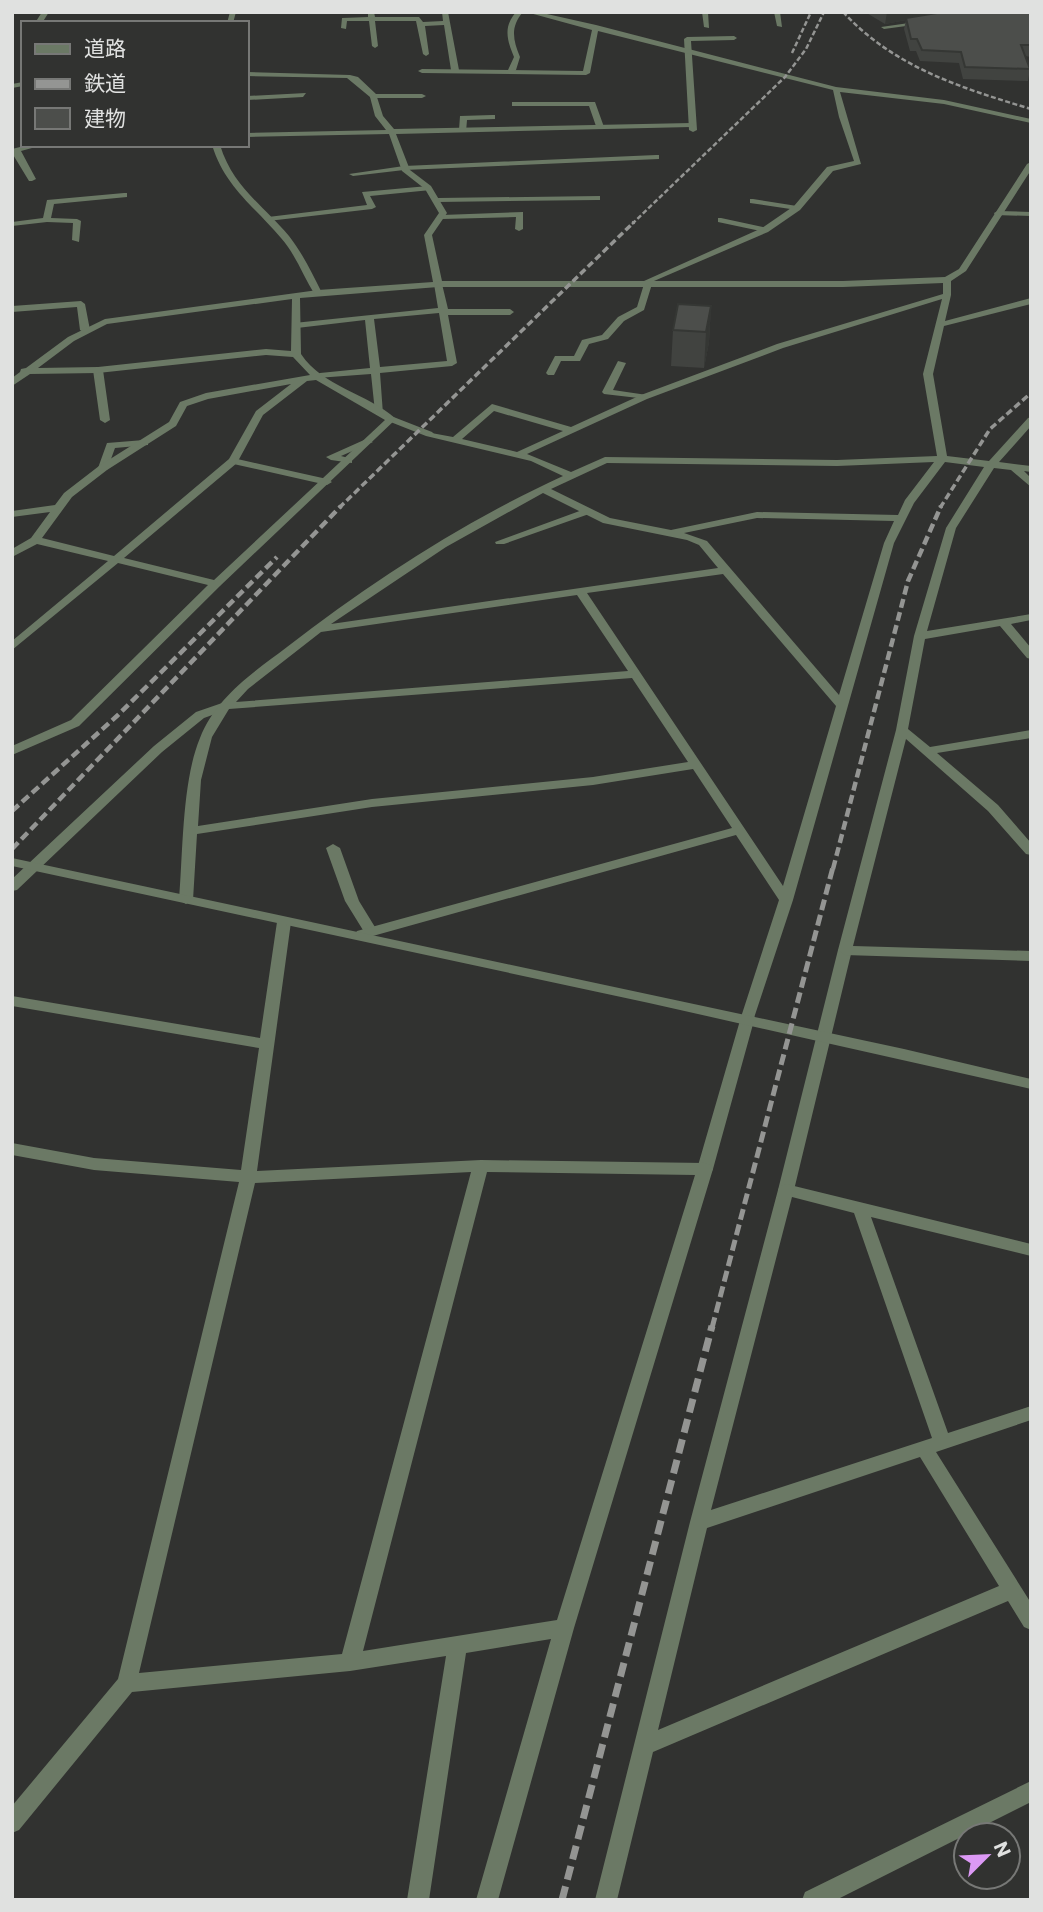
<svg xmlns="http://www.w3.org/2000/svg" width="1043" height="1912" font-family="Commissioner,'Noto Sans JP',sans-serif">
<rect width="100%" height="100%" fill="#313230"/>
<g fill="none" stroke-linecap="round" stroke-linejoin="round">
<!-- service -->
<path fill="#6b7965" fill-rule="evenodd" d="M368 12H374L375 17H419L423 22 443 21 442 12H448L459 70 455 72 451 70 444 25 425 26 429 54 426 56 423 54 416 21H375L378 46 375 48 372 46 369 21H347L346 29 341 28 342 18 368 17Z
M516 12H523C510 27 513 40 520 57L516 70 512 72 508 70 514 57C507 40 503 27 516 12Z
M702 12H708L709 28 704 27Z
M923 21 921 24 884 29 881 27Z
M687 37 734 36 737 38 734 40 691 41 697 130 693 132 689 130 684 39Z
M306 93 303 97 247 100V96Z
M373 94H422L426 96 422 98H370Z
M515 102H595L604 127 597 129 589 106H512V102Z
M492 115H495V119L467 120 466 132 459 130 460 116Z
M656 155H659V159L404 170 353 176 349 174 404 166Z
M428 186H431V190L370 196 376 207 372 209 268 221 264 219 268 217 367 205 362 192Z
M600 196V200H597L438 202 434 200 438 198Z
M753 199 797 206 801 208 797 210 750 203V199Z
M998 211 1031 212V216L995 215 994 213Z
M523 212V229L519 231 515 229 516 217 442 219 438 217 442 215Z
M721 218 768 228 769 230 765 232 718 222V218Z
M438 281 442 284 448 309H510L514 312 510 315H448L457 363 452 366 380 373 383 414 375 412 371 374 317 378 315 376 320 373 370 368 365 320 297 328 292 325 294 323 438 308 434 284ZM439 313 447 361 380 367 374 319Z
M648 281 652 284 644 310 624 321 608 339 589 344 580 361H561L554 375H548L546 373 555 356H574L582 340 602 335 618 317 637 307 644 284Z
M81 301 85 304 90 330 85 333 80 330 77 307 12 312V306Z
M618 361 626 363 613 390 647 395V399L604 394 602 392Z
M98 367 103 370 110 420 105 423 100 420 93 370Z
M391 416 432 432 434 434 426 436 388 421 386 419Z
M144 440 148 441V445L115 448 107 470 98 468 107 443Z
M364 440 373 442 341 456 352 459V463L331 460 326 457Z
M233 458 327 479 332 482 327 485 229 463V459Z
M585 509 590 512 589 514 504 544H496L495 542Z
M333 844 340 848 359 901 378 932 376 935H366L345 901 326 848Z"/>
<!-- pedestrian -->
<path fill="#6b7965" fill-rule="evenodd" d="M225 702 229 703 231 706 229 709 204 718 162 752 17 890 12 891V879L154 746 196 712Z
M845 945 852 950 794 1190 792 1194 786 1196 780 1194 778 1190 838 950Z
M748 1012 755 1017 713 1169 711 1173H699L697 1169 741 1017Z"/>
<!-- minor -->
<path fill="#6b7965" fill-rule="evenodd" d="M42 12H49L42 23H35Z
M526 12H538L596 25 836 87 944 100 1031 119V123L944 104 840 92 861 164 833 171 800 210 768 232 654 281H843L945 277 959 269 1027 164 1031 162V170L966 271 951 281V295L945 321 1031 298V304L944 326 933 374 947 456 989 461 1028 418 1031 417V426L999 462 1031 466V472L1024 471 1031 478V487L1011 470 994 468 956 528 927 631 1031 614V620L1011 624 1031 648V659L1027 658 1000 626 925 639 908 729 930 747 1031 730V738L937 753 998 805 1031 843V855L1026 854 988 811 906 739 853 946 1031 951V961L845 955 838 950 896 730 914 636 946 528 984 467 945 462 914 503 894 543 793 900 753 1021 748 1022 741 1017 779 900 736 835 362 939 355 934 357 931 732 828 693 769 593 785 372 807 197 834 193 900 186 904 179 900C183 852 182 781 200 738 216 697 254 672 287 647 372 581 465 521 563 476L531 461 426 436V432L453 437 492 404 571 427 641 395 777 344 943 294V283L843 287H438L300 298 301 354C323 387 367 393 396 419L220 586 79 726 12 755V746L71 720 208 585 118 563 12 650V641L108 561 37 544 12 557V549L31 538 50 512 12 517V511L55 505 64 493 99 466 169 422 180 402 206 393 310 375 293 357 266 355 98 373 30 374 12 386V378L20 372 21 369 26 368 68 337 105 319 318 290 433 282 424 235 439 213 425 189 402 171 389 134 247 137V133L386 130 375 116 370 97 347 78 247 76V72L350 75 358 77 376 94 383 116 394 129 691 123 695 125 691 127 396 134 410 170 431 186 447 213 432 235 442 281H644L762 228 794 206 827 167 854 161 839 117 833 90 598 31 590 73 586 75 422 73 418 71 422 69 583 71 592 30ZM292 299 291 351 266 349 98 367 38 368 74 341 107 324ZM942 299 923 374 937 456 837 460 605 457 571 472 527 454 647 399 783 348ZM316 380 385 420 214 580 124 558 237 463 263 415 307 381ZM291 384 256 411 229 459 114 556 42 538 72 497 107 470 176 426 187 406 208 399ZM494 411 563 431 517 452 462 439ZM934 462 905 500 898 515 757 512 671 530 610 518 551 489 607 463 837 466ZM543 493 603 523 687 540 699 545 718 568 331 624 446 547ZM757 518 894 521 884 543 839 695 707 541 684 533ZM723 574 836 706 783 886 587 593ZM577 595 628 671 236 702 248 689 321 632ZM632 678 688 762 593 777 372 799 198 826 201 780 212 737 229 709Z
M774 12H780L782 27 777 26Z
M23 82V86L12 88V84Z
M28 145H43L21 151 36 179 32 181H29L12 153V149Z
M124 193H127V197L54 204 51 218 77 219 81 221 79 242 72 240 73 223 47 222 12 226V222L43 218 47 200Z
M284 917 291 922 257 1171 481 1160 705 1163 711 1165 713 1169 574 1628 498 1900H476L551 1639 466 1653 429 1900H407L446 1656 350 1671 132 1692 19 1830 12 1833V1806L118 1679 239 1182 94 1170 12 1155V1143L94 1158 241 1170 259 1048 12 1006V996L260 1038 277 922ZM471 1172 342 1654 139 1673 255 1183ZM487 1172 695 1175 557 1620 363 1651Z
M786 1184 1031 1244V1256L871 1217 948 1433 1031 1406V1420L936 1452 1031 1603V1630L1024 1627 1008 1601 653 1752 617 1900H595L690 1522 778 1190 780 1186ZM792 1197 854 1213 932 1438 711 1510ZM920 1457 999 1586 658 1730 707 1528Z
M1031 1781V1802L836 1900H802L805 1892Z"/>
<!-- tertiary -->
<path fill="#6b7965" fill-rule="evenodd" d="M230 12H236L233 23H227Z
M212 145H220C233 187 262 204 289 236 303 254 312 273 322 293L321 295H315C303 276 296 255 281 238 254 206 225 187 212 145Z
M12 858 904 1049 1031 1079V1089L649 1003 12 866Z"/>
<!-- rail-far4 -->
<path stroke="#949593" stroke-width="2.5" stroke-dasharray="5 2.5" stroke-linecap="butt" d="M843 12C894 67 961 88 1031 109
M792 53 811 12
M632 224 785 77 806 49 824 12"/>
<!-- rail-far3 -->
<path stroke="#949593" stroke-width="3.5" stroke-dasharray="7 3.5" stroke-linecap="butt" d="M339 508 634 222
M940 508 990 429 1031 393"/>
<!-- rail-far2 -->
<path stroke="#949593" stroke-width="4.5" stroke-dasharray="9 4.5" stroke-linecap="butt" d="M12 811 118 715 277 557
M12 849 341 506
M833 869 908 581 941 506"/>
<!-- rail-far1 -->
<path stroke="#949593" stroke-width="5" stroke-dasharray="11 5" stroke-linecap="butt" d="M712 1328 833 867"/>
<!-- rail -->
<path stroke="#949593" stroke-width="7" stroke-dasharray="14 7" stroke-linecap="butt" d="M562 1900 712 1326"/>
</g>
<!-- wall -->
<path fill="#414340" d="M865 12H1031V57L1025 56 1030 69 1028 81 963 79 959 63 920 61 916 51H910L904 29 906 20 885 24Z
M711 306 709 342 704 368 671 366 673 330Z"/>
<!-- shaded-wall -->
<path fill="#353734" d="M887 12H941L906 18V20L885 24Z
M711 306 709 342 704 368 706 332Z"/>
<!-- building -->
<path fill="#4c4e4b" stroke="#353734" stroke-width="2" d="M943 12 1031 13V45H1021L1030 69 965 67 961 52 922 50 917 39H911L906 18Z
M678 304 711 306 706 332 673 330Z"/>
<!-- border -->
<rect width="1043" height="1912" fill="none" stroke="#e0e1e0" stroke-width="28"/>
<!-- legend -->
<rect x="21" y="21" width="228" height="126" fill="#313230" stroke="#777876" stroke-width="2"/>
<rect x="35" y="44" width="35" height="10" fill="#6b7965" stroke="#777876" stroke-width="2"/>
<text x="84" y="56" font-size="21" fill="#e0e1e0">道路</text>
<rect x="35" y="79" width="35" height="10" fill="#949593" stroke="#777876" stroke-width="2"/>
<text x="84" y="91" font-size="21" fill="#e0e1e0">鉄道</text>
<rect x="35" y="108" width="35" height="21" fill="#4c4e4b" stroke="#777876" stroke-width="2"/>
<text x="84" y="126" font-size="21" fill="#e0e1e0">建物</text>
<!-- north arrow -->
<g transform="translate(987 1856) rotate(66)"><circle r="33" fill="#313230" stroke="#777876" stroke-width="2"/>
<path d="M0-5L12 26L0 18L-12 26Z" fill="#dc99f5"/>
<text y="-10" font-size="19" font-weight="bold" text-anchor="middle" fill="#e0e1e0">N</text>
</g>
</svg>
